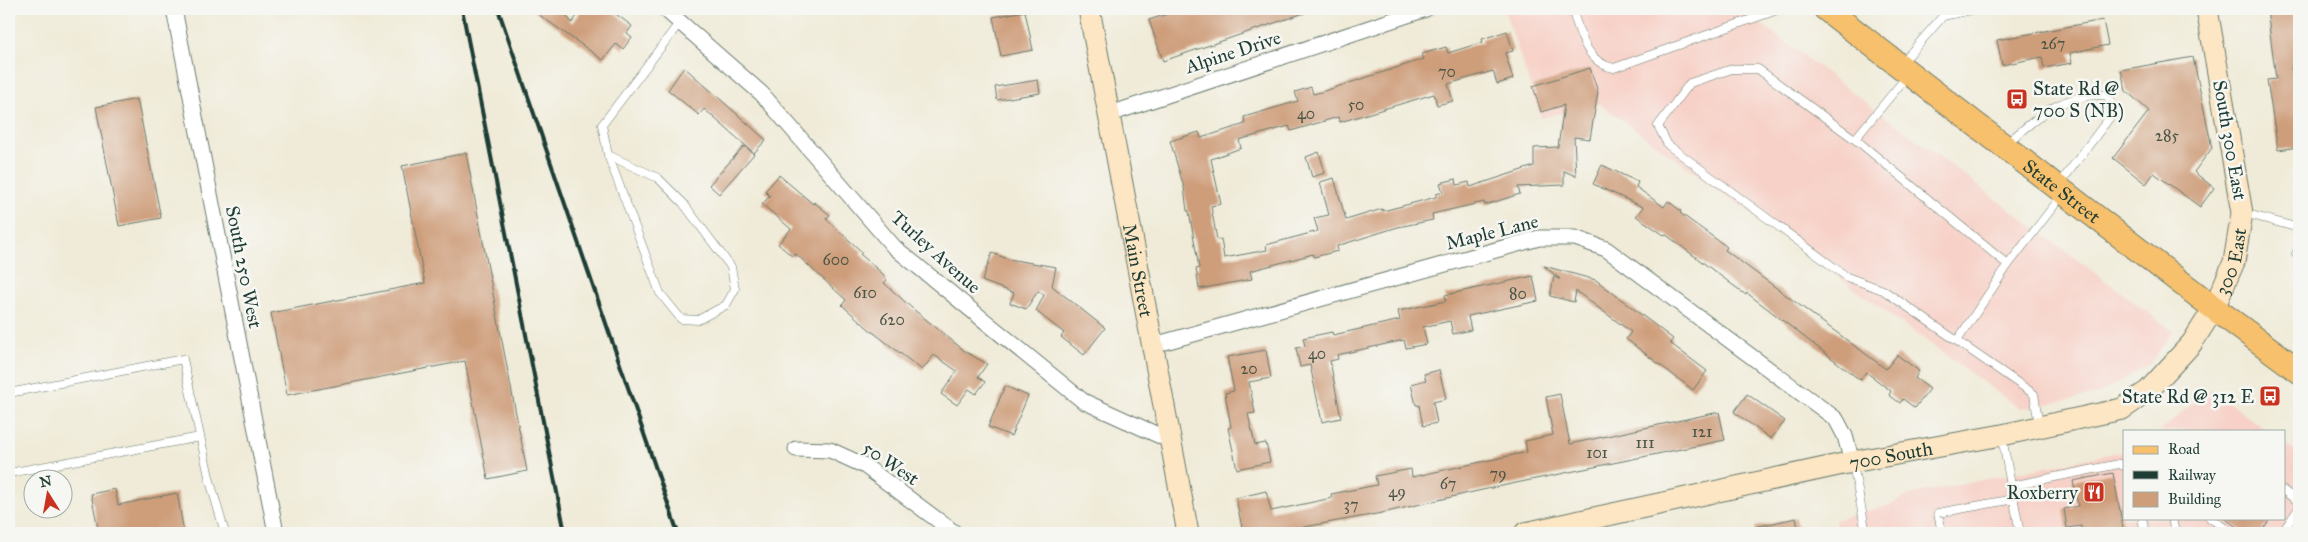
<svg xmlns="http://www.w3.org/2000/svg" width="2308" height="542" font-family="'IM FELL Great Primer',serif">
<rect width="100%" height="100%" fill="#f6f6f2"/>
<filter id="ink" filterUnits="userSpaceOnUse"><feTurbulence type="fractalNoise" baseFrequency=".02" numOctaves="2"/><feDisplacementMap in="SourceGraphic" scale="10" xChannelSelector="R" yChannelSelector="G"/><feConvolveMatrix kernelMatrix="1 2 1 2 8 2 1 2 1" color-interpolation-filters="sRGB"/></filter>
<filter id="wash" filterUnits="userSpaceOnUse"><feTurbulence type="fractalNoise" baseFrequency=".0096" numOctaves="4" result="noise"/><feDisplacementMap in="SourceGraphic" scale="20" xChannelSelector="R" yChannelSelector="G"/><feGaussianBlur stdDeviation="1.12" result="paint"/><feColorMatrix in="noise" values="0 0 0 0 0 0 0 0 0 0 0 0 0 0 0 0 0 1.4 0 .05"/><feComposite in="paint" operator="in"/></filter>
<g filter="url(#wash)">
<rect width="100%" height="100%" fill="#f0ebd8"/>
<!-- built -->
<path fill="#f7d1c7" d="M1504 9H1741L2173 331 2151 363 2098 394 2020 409 1600 104 1541 118Z
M2211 389 2267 431H2160Z
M2284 443 2299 454V533H1837L1835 520 1890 505 1909 495 2124 451V518H2284Z"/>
<g id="blocks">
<!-- building -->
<path fill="#ce9d7a" d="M531 9H562L572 23 582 9H609L632 26 627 33 632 37 623 49 616 44 603 60Z
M1182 9H1309L1310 11 1163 61 1149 20Z
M2267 9H2299V66L2291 68 2299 117V147L2278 150 2267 80 2276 79Z
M1025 11 1033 50 1001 56 993 17Z
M2103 20 2108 45 2070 53 2072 63 2044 68 2042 57 2002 65 1997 40Z
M1507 31 1513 51 1505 53 1513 79 1497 84 1493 71 1448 84 1453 101 1437 105 1434 94 1340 122 1338 117 1291 131 1289 126 1239 140 1241 148 1211 159 1221 204 1211 206 1217 240 1221 239 1224 258 1267 250 1266 245 1318 231 1314 218 1329 215 1320 182 1334 178 1346 220 1382 209 1383 211 1436 197V194L1443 192 1440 183 1456 179 1457 185 1469 182 1470 187 1534 166V148L1558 147 1564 105 1541 112 1533 86 1590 68 1598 92 1590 139 1574 137 1576 176 1564 171V185L1518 187 1520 194 1485 205 1484 202 1432 214 1433 220 1398 227 1337 246 1338 251 1314 257 1313 254 1250 271 1252 279 1199 289 1196 269 1199 268 1189 211H1187L1184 187 1170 141 1199 132 1201 138 1245 124 1244 117 1298 101 1295 92 1311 87 1313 94 1321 92 1424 59 1422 54 1446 47 1448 53 1483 42 1482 39Z
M2193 57 2212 148 2194 172 2214 188 2200 207 2154 173 2146 184 2113 158 2149 111 2126 91 2121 70Z
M684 67 766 140 754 153 704 109 699 115 668 90Z
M1038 80 1040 93 997 100 995 87Z
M137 99 161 218 119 226 96 107Z
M744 146 754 154 719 194 709 185Z
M1319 152 1325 173 1312 177 1306 157Z
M466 153 527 471 488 479 465 361 287 395 271 313 425 283 402 166Z
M1602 165 1638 182 1636 187 1664 207 1668 201 1681 211 1680 213 1727 247 1725 250 1886 369 1897 355 1919 371 1915 378 1930 389 1915 408 1903 399 1900 403 1889 395 1891 391 1866 372 1860 380 1747 293 1746 295 1665 234 1664 235 1636 216 1643 207 1593 184Z
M779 175 813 204 814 202 830 215 826 219 862 252 860 254 884 275 883 276 887 280 884 283 913 309 966 352 987 364 978 377 985 382 976 394 969 389 957 405 941 394 957 371 934 355 922 370 870 330 842 305 846 300 796 254 793 257 778 244 791 229 762 204 770 196 765 191Z
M992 253 1008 259 1056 267 1052 286 1105 328 1084 355 1061 337 1064 333 1036 311 1044 295 1038 291 1026 309 1010 303 1014 293 982 281Z
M1544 266 1596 280 1673 339 1670 343 1707 371 1693 390 1626 339 1631 332 1576 291 1574 302 1550 296 1554 277 1560 279Z
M1533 276 1538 301 1468 316 1471 330 1453 334 1450 321 1423 327 1427 344 1406 348 1404 340 1337 355 1338 359 1330 361 1341 418 1322 422 1310 365 1300 367 1296 348 1305 346 1303 338 1332 332 1333 335 1400 320 1398 311 1446 301 1445 295Z
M1266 350 1271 378 1249 382 1255 413 1248 414 1255 445 1266 443 1270 462 1237 469 1228 428 1231 427 1225 393 1234 391 1227 357Z
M1439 370 1446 399 1433 402 1437 423 1423 426 1419 405H1416L1411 384 1426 380 1424 374Z
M1005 386 1028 396 1011 436 988 427Z
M1560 394 1570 444 1719 412 1725 440 1482 490 1382 513 1271 533H1243L1236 498 1266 491 1271 511 1332 498 1331 494 1377 485 1375 476 1411 469 1412 477 1527 452 1525 441 1553 435 1546 397Z
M1747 394 1785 421 1771 439 1734 412Z
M2113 473 2124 533H2082L2081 526 2067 528 2064 509 2078 506 2073 481Z
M115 489 118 505 177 493 184 533H99L91 494Z
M1796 518 1799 533H1755V527Z
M2224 518H2271L2260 533H2245Z"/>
</g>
</g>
<g filter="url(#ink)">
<use href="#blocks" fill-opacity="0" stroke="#687a6d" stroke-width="1"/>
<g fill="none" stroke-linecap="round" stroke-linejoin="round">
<!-- lane casing -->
<g stroke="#687a6d" stroke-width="9">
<path id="lane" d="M1572 9C1580 33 1586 63 1614 68L1780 9
M1901 64 1943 16 1976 9
M1855 139 1908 75
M2006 144C2037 118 2061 93 2106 95 2113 103 2113 108 2110 117L2058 186
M608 155 658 178 683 203 731 267 735 289 726 305 698 320 681 319 660 293 608 155 602 125 680 22
M2244 213 2299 228
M2299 248 2296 254 2299 257
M1957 341 2008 265
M9 393 183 359 210 481 225 533
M2039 425 2034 394 1883 290 1847 277 1668 145 1658 126 1690 83 1732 69H1758L1860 143 2008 265 2063 194
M2002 437 2020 533
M1853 464 1866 533
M9 473 200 437
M2011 486 2119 464 2124 466
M2284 491 2299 502
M2142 518 2145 533
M2172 518 2175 533
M2210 518 2232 533
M1942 533 1938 513 2014 499
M2282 533 2299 508"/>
</g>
<!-- street casing -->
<g stroke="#687a6d" stroke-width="17">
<path id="street" d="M174 9 276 533
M665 9 762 94 894 247 1083 401 1171 441
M1110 114 1426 9
M1154 345 1539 238H1575L1606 249 1836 419 1845 436 1852 462
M796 449 830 450 865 466 955 533"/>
</g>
<!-- secondary casing -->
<g stroke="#687a6d" stroke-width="23">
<g id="secondary">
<path id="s1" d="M1089 9 1188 533"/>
<path id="s2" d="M1525 533 1852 462 2002 435 2122 409 2148 391 2192 343 2214 308 2234 262 2242 213 2207 9"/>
</g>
</g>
<!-- primary casing -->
<g stroke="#687a6d" stroke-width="26">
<g id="primary">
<path id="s3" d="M1826 9 2214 308 2299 371"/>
</g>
</g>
<!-- lane -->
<use href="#lane" stroke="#fff" stroke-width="8"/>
<!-- street -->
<use href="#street" stroke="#fff" stroke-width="15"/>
<!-- secondary -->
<use href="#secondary" stroke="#fce6c4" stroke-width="21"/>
<!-- primary -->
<use href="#primary" stroke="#f7c06c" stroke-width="24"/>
<!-- rail -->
<path stroke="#1f3d34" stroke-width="4" d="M462 9 565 533
M498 9 678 533"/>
</g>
</g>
<!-- icons -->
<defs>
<g id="bus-square" transform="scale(1.125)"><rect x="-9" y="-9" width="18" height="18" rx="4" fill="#c8321e" stroke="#f6f6f2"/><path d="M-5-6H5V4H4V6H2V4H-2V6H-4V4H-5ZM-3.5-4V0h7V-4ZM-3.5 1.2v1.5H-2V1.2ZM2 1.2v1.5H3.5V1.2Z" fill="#fff"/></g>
<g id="restaurant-square" transform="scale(1.125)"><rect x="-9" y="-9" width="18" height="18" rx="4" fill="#c8321e" stroke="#f6f6f2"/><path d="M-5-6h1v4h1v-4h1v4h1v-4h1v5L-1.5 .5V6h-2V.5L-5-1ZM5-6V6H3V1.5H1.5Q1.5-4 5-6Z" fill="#fff"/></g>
</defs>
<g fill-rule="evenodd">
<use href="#bus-square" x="2017" y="99"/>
<use href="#bus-square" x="2270" y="396"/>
<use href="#restaurant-square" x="2094" y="492"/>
</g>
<g text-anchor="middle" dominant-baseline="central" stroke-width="5" stroke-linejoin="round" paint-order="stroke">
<!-- number labels -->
<g font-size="16" fill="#4b5546">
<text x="2053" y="43">267</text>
<text x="1447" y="71">70</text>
<text x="1356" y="104">50</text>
<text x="1306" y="113">40</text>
<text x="2167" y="135">285</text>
<text x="836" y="259">600</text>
<text x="865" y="292">610</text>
<text x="1518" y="293">80</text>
<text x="892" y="319">620</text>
<text x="1317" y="353">40</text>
<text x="1249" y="368">20</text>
<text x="1702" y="431">121</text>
<text x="1645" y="442">111</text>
<text x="1597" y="452">101</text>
<text x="1498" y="473">79</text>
<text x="1448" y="483">67</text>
<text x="1397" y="491">49</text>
<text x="1351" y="504">37</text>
</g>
<!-- street labels -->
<g font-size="19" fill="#1f3d34" stroke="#f6f6f2">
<text transform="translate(1233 52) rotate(-18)">Alpine Drive</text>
<text transform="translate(2230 140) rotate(80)">South 300 East</text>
<text stroke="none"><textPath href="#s3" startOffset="298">State Street</textPath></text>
<text transform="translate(1492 232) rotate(-14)">Maple Lane</text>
<text transform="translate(936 252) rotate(42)">Turley Avenue</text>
<text stroke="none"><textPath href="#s2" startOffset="798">300 East</textPath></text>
<text transform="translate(244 267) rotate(79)">South 250 West</text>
<text stroke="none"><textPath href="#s1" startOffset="266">Main Street</textPath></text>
<text stroke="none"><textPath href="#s2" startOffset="374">700 South</textPath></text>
<text transform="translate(891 463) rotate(34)">50 West</text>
</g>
<!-- poi labels -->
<g font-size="19" fill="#1f3d34" stroke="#f6f6f2" text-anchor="end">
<text x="2033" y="88" text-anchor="start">State Rd @<tspan x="2033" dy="22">700 S (NB)</tspan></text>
<text x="2254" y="396">State Rd @ 312 E</text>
<text x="2078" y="492">Roxberry</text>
</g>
</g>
<!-- margin -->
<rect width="2308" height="542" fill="none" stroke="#f6f6f2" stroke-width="30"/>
<!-- legend -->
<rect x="2123" y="430" width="162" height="90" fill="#f6f6f2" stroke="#a0aca6"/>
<rect x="2133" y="446" width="25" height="8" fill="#f7c06c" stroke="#a0aca6"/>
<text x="2168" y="454" font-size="15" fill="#1f3d34">Road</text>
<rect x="2133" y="471" width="25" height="8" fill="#1f3d34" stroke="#a0aca6"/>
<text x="2168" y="480" font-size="15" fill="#1f3d34">Railway</text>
<rect x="2133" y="492" width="25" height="15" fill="#ce9d7a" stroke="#a0aca6"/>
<text x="2168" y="504" font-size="15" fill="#1f3d34">Building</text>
<!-- north arrow -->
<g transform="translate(48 494) rotate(349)"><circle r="24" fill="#f6f6f2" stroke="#a0aca6"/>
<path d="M0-4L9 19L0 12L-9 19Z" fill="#c8321e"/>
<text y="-8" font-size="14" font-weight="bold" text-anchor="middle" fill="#1f3d34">N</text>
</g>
</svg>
